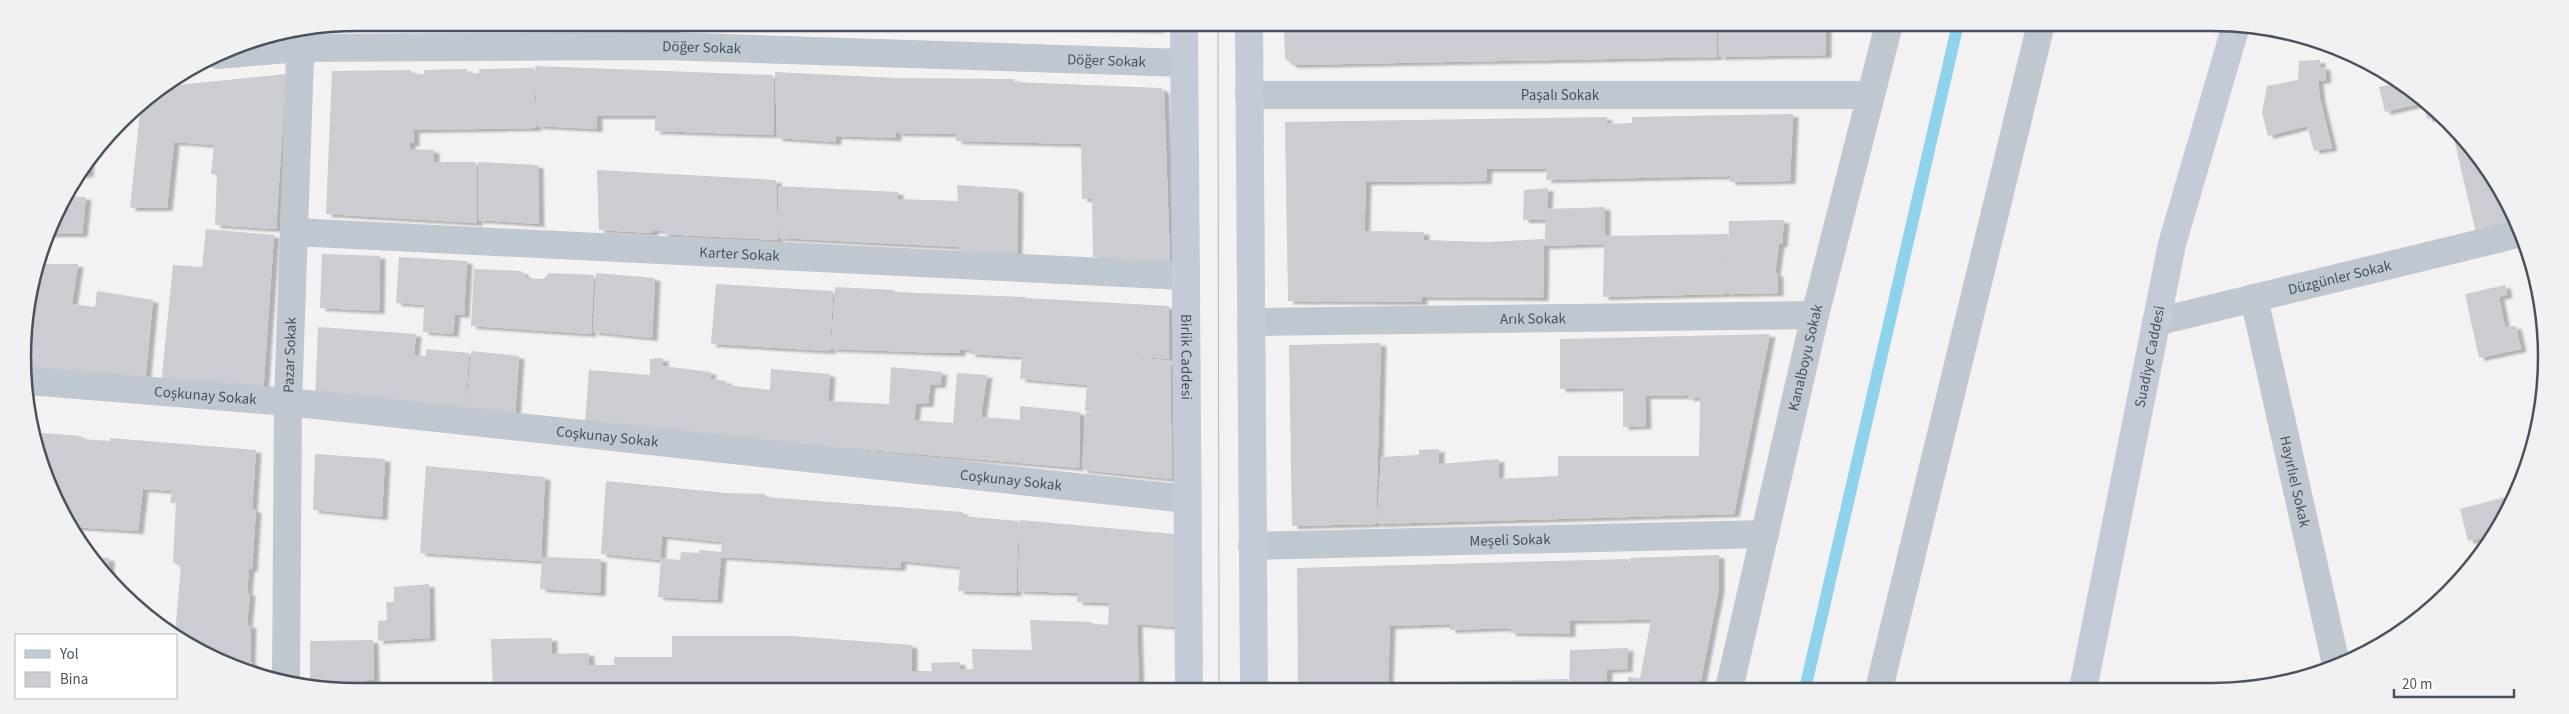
<svg xmlns="http://www.w3.org/2000/svg" width="2569" height="714" font-family="'Source Sans 3',sans-serif">
<defs>
<filter id="shadow"><feDropShadow dx="5.5" dy="3" stdDeviation="1" flood-color="#0004"/></filter>
</defs>
<rect width="100%" height="100%" fill="#f3f1f1"/>
<g fill="none" stroke-linecap="round" stroke-linejoin="round">
<!-- stream -->
<path stroke="#8ed2ec" stroke-width="12" d="M1805 689 1957 28"/>
</g>
<!-- building -->
<path fill="#cbcdd3" filter="url(#shadow)" d="M982 25H1158V30L982 26Z
M1284 26 1717 27V57L1292 65 1285 58Z
M1718 27H1826V55L1719 57Z
M2320 60V67H2325L2326 80 2318 81 2320 99 2332 148 2314 151 2307 126 2268 136 2262 113 2267 86 2298 80 2299 61Z
M535 66 773 75 774 135 655 131V116H597V129L537 126Z
M534 68 536 128 414 130V143H410V149L434 150V162H476L477 223 326 214 332 71 411 70V75L424 74V70L467 69 466 74 479 73V69Z
M775 72 895 78 1014 79V82L1161 88 1164 92 1170 262 1093 257 1092 199H1082L1081 138 1080 144 956 141V134L897 133 896 100V138L836 136V142L777 138Z
M286 74 276 229 215 225 217 175 211 174 214 145 174 142 167 208H130L141 103 168 86Z
M2401 82 2442 115 2427 119 2423 103 2385 112 2379 87Z
M1793 114 1790 181 1730 182V176L1546 180 1547 169H1487L1486 181 1366 182 1363 274 1365 231 1424 232V240L1486 242 1544 239 1543 298 1422 297V302L1288 301 1285 122 1607 117V124L1632 123V117Z
M2450 122 2490 171 2518 222 2476 233Z
M89 157 88 174 78 175 86 163Z
M478 162 538 165 539 224 478 220Z
M597 170 776 180 778 240 662 234 663 231 653 230V233L599 230Z
M957 185 1018 189 1017 255 959 251V247L779 238 778 186 898 192V199L958 201Z
M1548 188 1547 209 1605 207V236L1728 234 1726 294 1603 297 1604 244 1544 246 1546 220H1523L1524 190Z
M67 193V196L86 197 82 234H48L57 209Z
M1784 220 1782 244H1779L1775 273 1778 274V293L1727 294 1729 221Z
M206 229 274 235 263 395 161 385 173 265 202 267Z
M322 254 380 256 379 311 320 308Z
M399 257 467 261 464 315 455 314 453 334 423 332 424 305 396 303Z
M36 264H78L72 304 95 307 97 291 153 300 145 382 27 370 23 335Z
M474 269 521 271 527 278 543 279 549 273 594 275 591 334 471 326Z
M596 273 655 278 652 338 593 332Z
M716 284 833 291 830 351 711 344Z
M2505 285 2507 295 2499 297 2505 327 2516 326 2521 349 2479 358 2465 294Z
M835 287 894 290V292L1026 297 1025 324 1027 298 1169 306V359L1107 354 1170 361 1172 479 1082 470 1086 412 1138 417 1085 411 1087 385 1020 379 1022 357 970 354V350L960 349V353H944L831 349Z
M318 327 416 334 414 355 426 356V349L469 353 465 413 315 401Z
M1770 334 1734 514 1377 524 1381 457 1419 455V450L1439 449V464L1499 459 1498 479 1558 476V456H1699L1700 398H1688V379L1687 396H1645L1646 426 1623 427V388L1560 389V339Z
M1381 343 1376 524 1292 526 1289 345Z
M471 351 519 356 515 416 466 412Z
M663 358V366L711 372 710 379 726 381 727 385 770 390 771 369 830 374 828 401 889 404 891 367 942 372 940 385H930L928 404H916L914 420 953 423 957 373 987 375 981 417 1020 420V406L1080 412 1079 468 824 446 585 422 589 370 650 375V359Z
M33 432 40 433 38 454 34 444Z
M41 433 82 436 81 439 110 441V438L256 450 252 509 256 510 252 569H249L247 593H250L247 625H251L250 662H252V673L229 666 178 639 201 640 176 638 175 635 181 565 173 563 176 503H170L172 491 143 489 138 531 71 527 57 505 38 455Z
M315 454 385 459 382 517 313 510Z
M426 466 545 477 541 561 420 553Z
M606 481 726 493 765 494V497L963 512 962 516 1019 521 1016 593 958 591 960 567 901 561 900 568 721 557 717 600 658 597 661 558 680 560 681 552 699 553V550L721 552 722 542 662 536 660 560 601 554Z
M2509 496 2510 501 2502 524 2488 542 2486 537 2468 541 2460 509Z
M1020 520 1174 534 1175 627 1137 624 1139 687 1184 686V690H1122V688H1094V685L1033 684V690L493 691 491 639 552 638V654L589 653V665H614V657H672V636H792L912 645V671H932L931 663 960 662V669H973L972 649 1032 650 1030 620 1092 622 1093 624 1108 625 1109 603 1077 602V593L1018 591Z
M1719 555V589L1699 690H1628V677L1640 678 1651 620H1629L1630 558Z
M89 557 109 558V577L91 560Z
M542 557 601 559 600 593 540 589Z
M1629 559V620L1570 621V634L1510 633V628L1450 630V624L1390 626 1388 683 1568 679V690H1298L1297 568Z
M429 584 430 638 378 641V621L387 620 386 602H394V587Z
M373 640 374 680H367V691L310 687V641Z
M1628 648 1627 669 1607 670V690H1569L1570 650Z"/>
<g fill="none" stroke-linecap="round" stroke-linejoin="round">
<!-- minor -->
<g stroke="#bfc7d0" stroke-width="28">
<path d="M665 46V24"/>
<path id="s1" d="M218 55 299 48 665 46 1184 63"/>
<path id="s2" d="M1249 95H1871"/>
<path id="s3" d="M294 232 1185 276"/>
<path id="s4" d="M2254 298 2336 664"/>
<path id="s5" d="M1252 322 1815 315"/>
<path id="s6" d="M2156 322 2522 233"/>
<path id="s7" d="M28 381 288 402 1187 499"/>
<path id="s8" d="M1252 546 1765 534"/>
<path id="s9" d="M286 683 288 402 301 28"/>
<path id="s10" d="M1729 689 1815 315 1888 28"/>
<path d="M1879 689 2040 28"/>
</g>
<!-- secondary -->
<g stroke="#c2cbd7" stroke-width="28">
<path id="s11" d="M1184 25 1189 690"/>
<path d="M1249 25 1254 690"/>
<path id="s12" d="M2083 689 2172 244 2235 29"/>
</g>
<!-- tram -->
<path stroke="#b3b6bb" stroke-width="1" d="M1218 25 1219 690"/>
</g>
<g text-anchor="middle" dominant-baseline="central" stroke-width="4" stroke-linejoin="round" paint-order="stroke">
<!-- street labels -->
<g font-size="15" fill="#49535f" stroke="#fff">
<text stroke="none"><textPath href="#s1" startOffset="484">Döğer Sokak</textPath></text>
<text stroke="none"><textPath href="#s1" startOffset="889">Döğer Sokak</textPath></text>
<text stroke="none"><textPath href="#s2" startOffset="311">Paşalı Sokak</textPath></text>
<text stroke="none"><textPath href="#s3" startOffset="446">Karter Sokak</textPath></text>
<text stroke="none"><textPath href="#s6" startOffset="189">Düzgünler Sokak</textPath></text>
<text stroke="none"><textPath href="#s5" startOffset="281">Arık Sokak</textPath></text>
<text stroke="none"><textPath href="#s9" startOffset="328">Pazar Sokak</textPath></text>
<text stroke="none"><textPath href="#s12" startOffset="339">Suadiye Caddesi</textPath></text>
<text stroke="none"><textPath href="#s11" startOffset="332">Birlik Caddesi</textPath></text>
<text stroke="none"><textPath href="#s10" startOffset="340">Kanalboyu Sokak</textPath></text>
<text stroke="none"><textPath href="#s7" startOffset="178">Coşkunay Sokak</textPath></text>
<text stroke="none"><textPath href="#s7" startOffset="582">Coşkunay Sokak</textPath></text>
<text stroke="none"><textPath href="#s7" startOffset="988">Coşkunay Sokak</textPath></text>
<text stroke="none"><textPath href="#s4" startOffset="188">Hayırlıel Sokak</textPath></text>
<text stroke="none"><textPath href="#s8" startOffset="258">Meşeli Sokak</textPath></text>
</g>
</g>
<!-- crop -->
<path d="M0 0H2569V714H0ZM357 31H2212A326 326 0 0 1 2538 357V357A326 326 0 0 1 2212 683H357A326 326 0 0 1 31 357V357A326 326 0 0 1 357 31Z" fill="#f0f1f2" fill-rule="evenodd"/>
<path fill="none" stroke="#49535f" stroke-width="2.5" d="M357 31H2212A326 326 0 0 1 2538 357V357A326 326 0 0 1 2212 683H357A326 326 0 0 1 31 357V357A326 326 0 0 1 357 31Z"/>
<!-- legend -->
<rect x="15" y="634" width="162" height="65" fill="#ffffff" stroke="#b6babf"/>
<rect x="25" y="650" width="25" height="8" fill="#c2cbd7" stroke="#b6babf"/>
<text x="60" y="659" font-size="15" fill="#49535f">Yol</text>
<rect x="25" y="672" width="25" height="15" fill="#cbcdd3" stroke="#b6babf"/>
<text x="60" y="684" font-size="15" fill="#49535f">Bina</text>
<!-- scale -->
<path d="M2394 689v8h120v-8" fill="none" stroke="#49535f" stroke-width="2.5"/>
<text x="2402" y="689" font-size="15" fill="#49535f" stroke="#ffffff" stroke-width="4" paint-order="stroke">20 m</text>
</svg>
